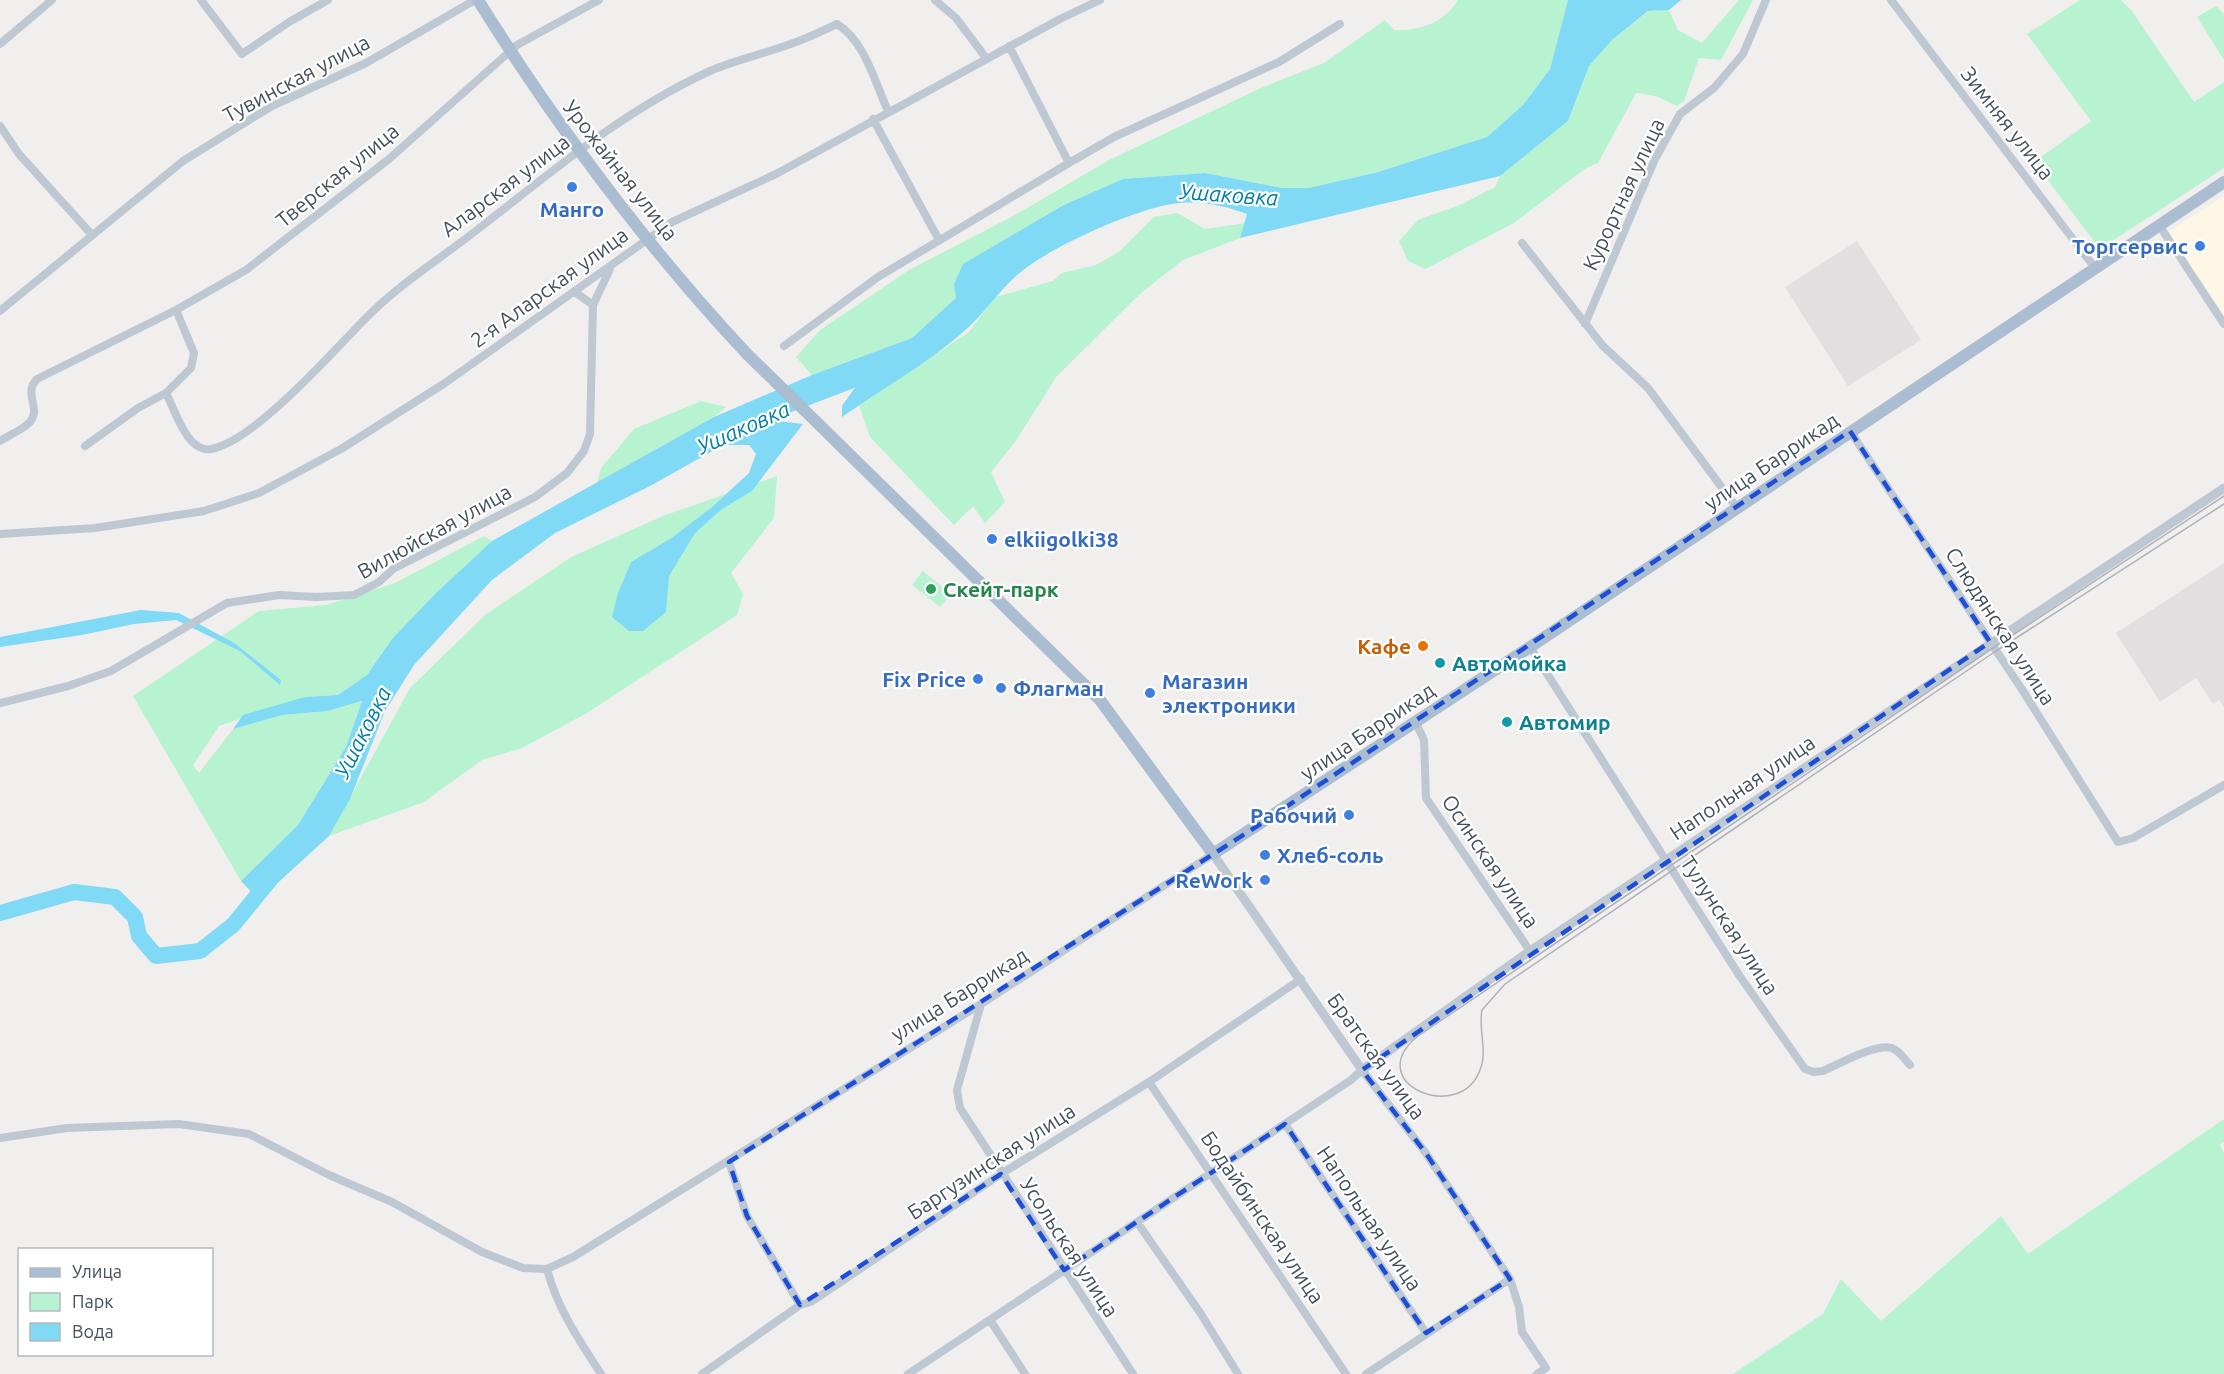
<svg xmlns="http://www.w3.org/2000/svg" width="2224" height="1374" font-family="Ubuntu,sans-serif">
<rect width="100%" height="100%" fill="#f1eeee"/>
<!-- commercial -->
<path fill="#fef7e5" d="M2224 196V315L2168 232Z"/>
<!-- education -->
<path fill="#e2dfe0" d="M1857 241 1921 340 1848 386 1785 287Z
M2224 563V707L2219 700 2213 704 2196 678 2160 702 2116 633Z"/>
<!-- green -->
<path fill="#b7f3d0" d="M1458 0H1568L1550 69 1523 105 1487 137 1378 172 1309 188H1282L1205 173 1123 179 957 298 912 338 812 375 796 357 820 330 909 270 1015 215 1109 160 1263 87 1324 63 1385 20 1394 30C1420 31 1444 23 1458 0Z
M1739 0H1753L1721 60 1699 58 1684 101 1677 106 1656 96 1636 93 1598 163 1586 168 1514 223 1425 269 1408 261 1399 241 1418 220 1462 204 1495 187 1500 176 1568 121 1589 66 1612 40 1649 11 1669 10 1678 30 1702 43Z
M2080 0H2121L2131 10 2194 102 2224 82V168L2100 249 2034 162 2091 121 2027 34Z
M2216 6 2224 14V60L2197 17Z
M1177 213 1205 229 1246 223 1240 238 1183 260 1141 293 1057 376 1015 442 991 472 1005 502 985 523 973 506 954 525 870 437 859 405 969 332 995 297 1053 281 1062 273 1096 265 1120 251 1154 217Z
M701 401 726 407 714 417 597 483 601 468 634 429Z
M777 476 774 518 731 573 743 594 737 615 587 713 522 748 482 760 424 802 329 836 410 688 485 615 571 557 663 516Z
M484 536 492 541 436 593 392 639 367 675 338 695 305 697 219 726 193 765 199 773 233 729 282 715 328 711 362 701 346 747 298 825 241 881 133 696 259 611 326 605 395 583Z
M923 571 951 594 940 607 912 585Z
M2224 1119V1142L2220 1145 2224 1153V1374H1733L1823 1314 1841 1279 1881 1321 2001 1216 2028 1254Z"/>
<!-- water -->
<path fill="#80d9f5" d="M1568 0H1681L1669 10 1648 11 1612 40 1589 66 1568 121 1500 176 1240 238 1247 214C1225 206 1203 201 1180 203 1140 206 1053 246 1022 271 999 289 984 315 962 333 925 365 882 389 842 417V406L857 385 855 372 804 394 769 420 803 424 752 491 722 509 695 533 669 576 666 612 643 631H629L612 617 618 593 631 562 670 539 711 508 749 473 756 454 749 445H723L652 485 555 533 492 580 414 665 385 711 350 799 329 836 259 900 241 881 298 825 346 747 362 701 328 711 282 715 233 729 243 715 305 697 338 695 367 675 392 639 436 593 492 541 714 417 812 375 912 338 956 298 954 284 963 264 1064 205 1123 179 1205 173 1282 188H1309L1378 172 1487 137 1523 105 1550 69Z
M141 610 179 613 234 643 281 680 280 685 240 651 176 620 134 624 82 635 0 647V637Z"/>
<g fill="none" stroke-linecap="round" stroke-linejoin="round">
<!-- river -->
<path stroke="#80d9f5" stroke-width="16" d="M782 407 876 371
M0 913 74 892 115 897 135 917 139 936 156 956 200 951 233 925 269 881"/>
<!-- minor -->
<path stroke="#bdc8d2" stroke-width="8" d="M201 0 242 54 289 22 328 0
M935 0 956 18 986 58
M1891 0 2095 268
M0 44 52 0
M1009 46 1069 163
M873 119 939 240
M0 126 19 154 92 235
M2159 225 2224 324
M1522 243 1603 346 1648 388 1737 508
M575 292 593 305
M0 311 183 161 272 106 366 63 475 0
M1585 324 1655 159 1680 114 1714 88 1743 54 1766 0
M784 346 878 277 1069 163 1114 137 1279 62 1340 24
M166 393C175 410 187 453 211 449 254 441 330 355 362 322 398 284 442 258 482 226 554 170 626 109 710 71 737 59 768 53 796 42 810 37 824 30 837 24 865 41 875 83 888 111
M1850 431 2023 691 2118 842 2133 838 2224 785
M0 441C9 435 22 430 29 423 43 409 22 394 37 379L176 310 246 270 389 159 517 45 599 0
M85 446 138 408 166 393 191 368 194 353 176 310
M0 534 95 528 204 511 259 493 341 449 445 383 672 222 776 174 1060 19 1100 0
M1530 647 1739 975 1805 1069 1814 1072 1823 1071C1839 1064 1876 1043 1892 1048 1900 1051 1904 1059 1910 1065
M0 703 68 686 111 671 227 603 279 595 316 597 354 595 379 582 393 569 535 497 567 473 584 451 590 434 593 305 610 269
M1415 721 1424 740 1426 798 1530 951
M981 1004 957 1090 960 1108 1133 1374
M1149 1082 1346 1374
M1285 1124 1426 1333
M0 1138 67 1128 179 1124 249 1134 329 1175 392 1202 482 1252 523 1268 547 1269 573 1257 981 1004 1213 854
M729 1162 747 1216 800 1305
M1137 1222 1201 1314 1238 1374
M547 1269C557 1308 579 1340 601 1374
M990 1320 1025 1374
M702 1374 800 1305 811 1302 1001 1174 1149 1082 1301 979
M908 1374 1351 1080 1362 1070 1425 1152 1510 1279 1519 1307 1522 1332 1546 1368 1537 1374
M1366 1374 1510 1279"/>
<!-- tertiary -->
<path stroke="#bdc8d2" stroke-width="9" d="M1213 854 1362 1070 1530 951 2224 488"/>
<!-- primary -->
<path stroke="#abbdd0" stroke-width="12" d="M478 0C556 125 646 246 747 354L1100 700 1213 854 1530 647 2224 182"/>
<!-- tram -->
<path stroke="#afb3b9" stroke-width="1.5" d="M2224 496 1993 648 1418 1036C1360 1083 1460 1125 1480 1070 1488 1051 1478 1030 1482 1010L1505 984 1996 651 2224 504"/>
</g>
<!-- marked area -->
<path fill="none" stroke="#1d4ed8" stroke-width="4.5" stroke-dasharray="12 8" stroke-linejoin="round" d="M1850 431 1990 642 1362 1070 1425 1152 1510 1279 1426 1333 1285 1124 1064 1270 1001 1174 800 1305 747 1216 729 1162 1259 825Z"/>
<!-- markers -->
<g fill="#3f7fe0" stroke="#fff" stroke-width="2">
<circle cx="572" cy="187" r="6"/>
<circle cx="2200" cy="246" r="6"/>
<circle cx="992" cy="539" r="6"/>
<circle cx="978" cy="679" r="6"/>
<circle cx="1001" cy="688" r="6"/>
<circle cx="1150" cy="693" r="6"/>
<circle cx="1349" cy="815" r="6"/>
<circle cx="1265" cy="855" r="6"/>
<circle cx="1265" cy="880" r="6"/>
</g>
<circle fill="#2e9e5b" stroke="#fff" stroke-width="2" cx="931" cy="589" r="6"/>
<circle fill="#e8710a" stroke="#fff" stroke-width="2" cx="1423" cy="646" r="6"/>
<g fill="#0f9aa8" stroke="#fff" stroke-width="2">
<circle cx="1440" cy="663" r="6"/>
<circle cx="1507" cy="722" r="6"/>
</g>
<g text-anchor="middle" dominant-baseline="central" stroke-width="4.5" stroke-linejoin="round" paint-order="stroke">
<!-- street labels -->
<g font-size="21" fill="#44515d" stroke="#fff">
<text transform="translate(296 78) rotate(-28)">Тувинская улица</text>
<text transform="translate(2008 123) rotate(52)">Зимняя улица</text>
<text transform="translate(621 170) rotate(52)">Урожайная улица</text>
<text transform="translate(337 175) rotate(-39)">Тверская улица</text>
<text transform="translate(505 185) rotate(-37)">Аларская улица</text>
<text transform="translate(1623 194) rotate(-65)">Курортная улица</text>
<text transform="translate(549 287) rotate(-36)">2-я Аларская улица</text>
<text transform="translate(1771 461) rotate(-34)">улица Баррикад</text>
<text transform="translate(434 531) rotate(-29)">Вилюйская улица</text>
<text transform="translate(2001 626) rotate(57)">Слюдянская улица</text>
<text transform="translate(1367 731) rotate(-34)">улица Баррикад</text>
<text transform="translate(1742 787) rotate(-34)">Напольная улица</text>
<text transform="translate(1491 861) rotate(56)">Осинская улица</text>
<text transform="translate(1730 925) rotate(57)">Тулунская улица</text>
<text transform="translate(959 994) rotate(-32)">улица Баррикад</text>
<text transform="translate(1377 1056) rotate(54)">Братская улица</text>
<text transform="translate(991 1161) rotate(-33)">Баргузинская улица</text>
<text transform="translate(1263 1217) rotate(56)">Бодайбинская улица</text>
<text transform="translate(1370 1218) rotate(56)">Напольная улица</text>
<text transform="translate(1070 1247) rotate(57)">Усольская улица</text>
</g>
<!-- shop labels -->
<g font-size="21" font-weight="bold" fill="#366cbe" stroke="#fff" text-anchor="end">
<text x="572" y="209" text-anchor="middle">Манго</text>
<text x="2188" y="246">Торгсервис</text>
<text x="1004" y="539" text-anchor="start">elkiigolki38</text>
<text x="966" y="679">Fix Price</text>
<text x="1162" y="681" text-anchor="start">Магазин<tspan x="1162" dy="24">электроники</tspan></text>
<text x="1013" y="688" text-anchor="start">Флагман</text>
<text x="1337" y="815">Рабочий</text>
<text x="1277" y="855" text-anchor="start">Хлеб-соль</text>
<text x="1253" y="880">ReWork</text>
</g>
<!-- leisure labels -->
<g font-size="21" font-weight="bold" fill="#27864d" stroke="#fff" text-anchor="start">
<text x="943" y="589">Скейт-парк</text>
</g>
<!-- food labels -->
<g font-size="21" font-weight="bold" fill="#c56008" stroke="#fff" text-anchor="end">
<text x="1411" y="646">Кафе</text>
</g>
<!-- culture labels -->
<g font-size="21" font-weight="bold" fill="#0d838f" stroke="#fff" text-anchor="start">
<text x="1452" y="663">Автомойка</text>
<text x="1519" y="722">Автомир</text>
</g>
<!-- water labels -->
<g font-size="22" font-style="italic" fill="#027ea5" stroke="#fff">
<text transform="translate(1229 194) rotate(4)">Ушаковка</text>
<text transform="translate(743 427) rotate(-24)">Ушаковка</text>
<text transform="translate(362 732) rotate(-63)">Ушаковка</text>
</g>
</g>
<!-- legend -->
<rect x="18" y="1248" width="195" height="108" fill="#ffffff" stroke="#b4b9be" stroke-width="1.5"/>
<rect x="30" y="1268" width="30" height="9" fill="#abbdd0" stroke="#b4b9be" stroke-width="1.5"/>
<text x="72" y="1278" font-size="18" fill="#44515d">Улица</text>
<rect x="30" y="1293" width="30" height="18" fill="#b7f3d0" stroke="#b4b9be" stroke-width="1.5"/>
<text x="72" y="1308" font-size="18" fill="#44515d">Парк</text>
<rect x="30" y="1323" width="30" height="18" fill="#80d9f5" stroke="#b4b9be" stroke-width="1.5"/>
<text x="72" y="1338" font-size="18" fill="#44515d">Вода</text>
</svg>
